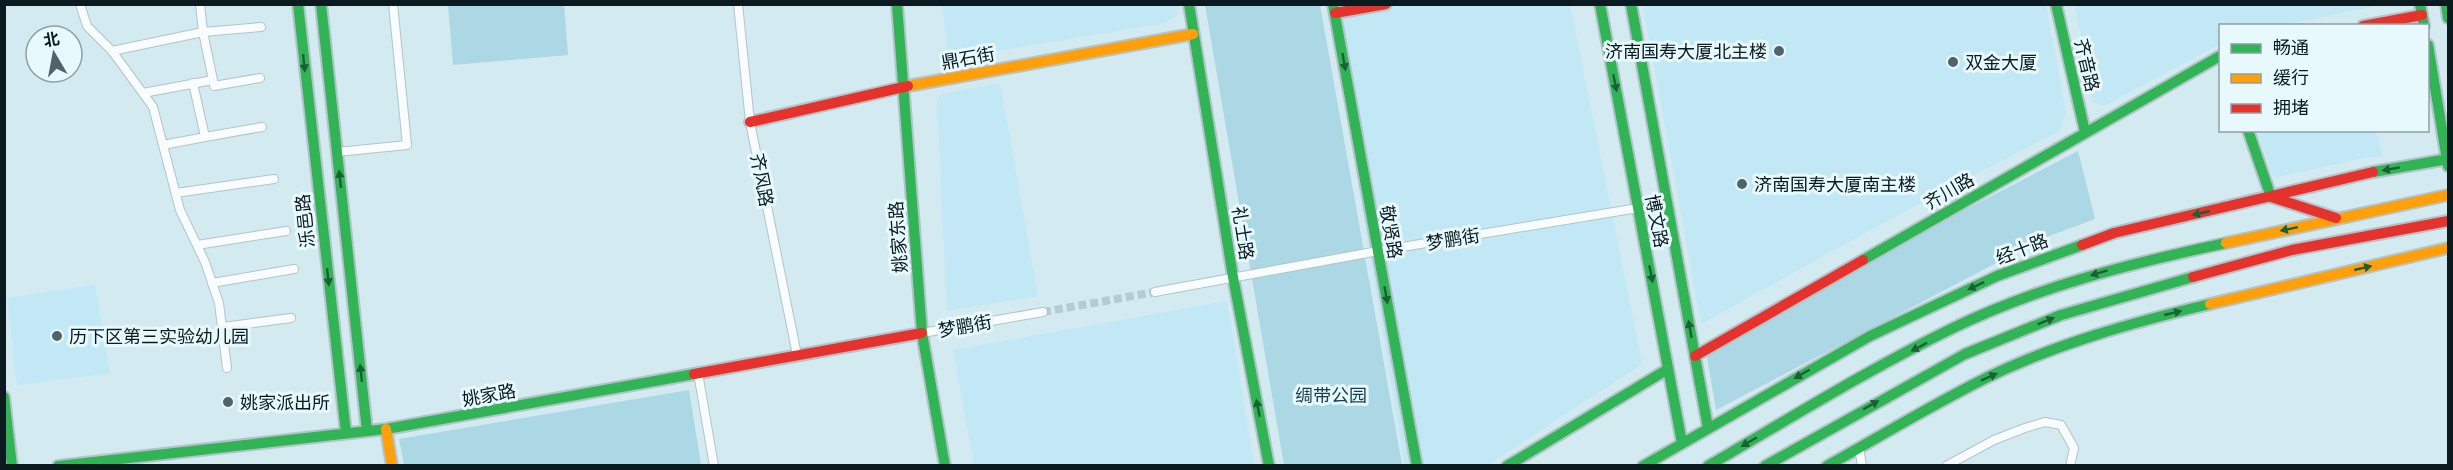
<svg xmlns="http://www.w3.org/2000/svg" width="2453" height="470" font-family="'Space Grotesk','Noto Sans SC',sans-serif">
<rect width="100%" height="100%" fill="#d3eaf1"/>
<!-- built -->
<path fill="#c2e8f5" d="M1179 4 1177 15 1166 23 949 59 942 5Z
M1328 5H1570L1642 364 1488 465H1405Z
M1643 5H2046L2066 113 2059 131 1885 222 1701 324Z
M2075 5V4L2380 5 2283 25 2220 26V44L2104 106 2093 102Z
M1000 83 1038 296 947 311 937 101 941 94Z
M2257 131H2376L2383 157H2368L2274 178Z
M95 285 110 373 17 385 7 298Z
M1227 301 1254 465H974L953 350Z"/>
<!-- green -->
<path fill="#acd7e5" d="M448 5H564L568 55 453 65Z
M1205 5H1320L1402 465H1284Z
M2078 151 2095 219 2044 238 1716 410 1705 345Z
M689 390 701 465H404L399 439Z"/>
<g fill="none" stroke-linecap="round" stroke-linejoin="round">
<!-- street-tunnel -->
<path stroke="#b5cbd2" stroke-width="8" stroke-dasharray="8 4" stroke-linecap="butt" d="M1043 312 1155 292"/>
<!-- street casing -->
<g stroke="#b2c4c9" stroke-width="10">
<path id="street" d="M80 4 87 26 112 51 153 107 180 210 205 262 219 303 227 368
M200 4 203 32 261 27
M738 4 750 122 797 355
M112 51 203 32 213 80 143 93
M213 80 214 86 260 78
M193 83 205 137 262 127
M163 145 205 137
M337 152 407 145 393 4
M176 193 274 179
M197 245 286 231
M212 283 294 269
M1155 292 1378 251 1638 208
M223 327 291 318
M922 333 1043 312
M698 373 714 466
M1859 447 1862 466
M1946 466 1994 440 2025 428 2045 422 2061 425 2074 448 2070 466"/>
</g>
<!-- fast casing -->
<g stroke="#b2c4c9" stroke-width="14">
<path id="fast" d="M298 4 346 433
M321 4 367 431
M897 4 922 333 945 466
M1189 4 1233 277 1269 466
M1333 4 1417 466
M1600 4 1682 443
M1631 4 1708 428
M2056 4 2085 132
M2420 4 2424 26
M2446 4 2448 18
M2428 45 2448 166
M2248 130 2271 197
M2373 172 2448 159
M1863 260 2220 56
M4 397 12 466
M58 466 386 429 694 374
M1507 466 1668 369
M1643 466 1870 336 1997 276 2082 245
M1708 466C1789 419 1869 369 1953 328 2039 286 2133 263 2226 243
M1765 466 1965 354 2061 315 2193 277
M1827 466C1879 437 1930 406 1984 379 2055 344 2134 322 2210 304"/>
</g>
<!-- slow casing -->
<g stroke="#b2c4c9" stroke-width="14">
<path id="slow" d="M908 86 1193 34
M2226 243 2448 195
M2210 304 2448 248
M386 429 392 466"/>
</g>
<!-- jam casing -->
<g stroke="#b2c4c9" stroke-width="14">
<path id="jam" d="M1335 13 1386 4
M2363 26 2422 15
M750 122 908 86
M2271 197 2336 218
M2082 245 2114 233 2373 172
M2193 277 2292 250 2448 221
M1695 356 1863 260
M694 374 922 333"/>
</g>
<!-- street -->
<use href="#street" stroke="#f8fcfd" stroke-width="8"/>
<!-- fast -->
<use href="#fast" stroke="#30b455" stroke-width="10"/>
<!-- slow -->
<use href="#slow" stroke="#ff9f0a" stroke-width="10"/>
<!-- jam -->
<use href="#jam" stroke="#e5322d" stroke-width="10"/>
</g>
<!-- one-way arrows -->
<defs><path id="oneway-solid" d="M-6-.8H1V-3.2L6.5 0L1 3.2V.8H-6Z" transform="scale(1.5)"/></defs>
<g fill="#1b5f37">
<use href="#oneway-solid" transform="translate(1344 62) rotate(80)"/>
<use href="#oneway-solid" transform="translate(304 63) rotate(84)"/>
<use href="#oneway-solid" transform="translate(1615 83) rotate(79)"/>
<use href="#oneway-solid" transform="translate(2391 169) rotate(170)"/>
<use href="#oneway-solid" transform="translate(340 179) rotate(-96)"/>
<use href="#oneway-solid" transform="translate(2201 213) rotate(167)"/>
<use href="#oneway-solid" transform="translate(2289 229) rotate(168)"/>
<use href="#oneway-solid" transform="translate(2363 268) rotate(-13)"/>
<use href="#oneway-solid" transform="translate(2099 273) rotate(163)"/>
<use href="#oneway-solid" transform="translate(1651 274) rotate(79)"/>
<use href="#oneway-solid" transform="translate(328 277) rotate(84)"/>
<use href="#oneway-solid" transform="translate(1976 286) rotate(155)"/>
<use href="#oneway-solid" transform="translate(1386 295) rotate(80)"/>
<use href="#oneway-solid" transform="translate(2173 313) rotate(-13)"/>
<use href="#oneway-solid" transform="translate(2046 321) rotate(-22)"/>
<use href="#oneway-solid" transform="translate(1690 329) rotate(-100)"/>
<use href="#oneway-solid" transform="translate(1919 347) rotate(152)"/>
<use href="#oneway-solid" transform="translate(361 373) rotate(-96)"/>
<use href="#oneway-solid" transform="translate(1802 374) rotate(150)"/>
<use href="#oneway-solid" transform="translate(1989 377) rotate(-24)"/>
<use href="#oneway-solid" transform="translate(1871 405) rotate(-30)"/>
<use href="#oneway-solid" transform="translate(1258 408) rotate(-101)"/>
<use href="#oneway-solid" transform="translate(1749 442) rotate(150)"/>
</g>
<!-- markers -->
<g fill="#506368" stroke="#e8f9fe" stroke-width="2">
<circle cx="1779" cy="51" r="6"/>
<circle cx="1953" cy="62" r="6"/>
<circle cx="1742" cy="184" r="6"/>
<circle cx="57" cy="336" r="6"/>
<circle cx="228" cy="402" r="6"/>
</g>
<g text-anchor="middle" dominant-baseline="central" stroke-width="6" stroke-linejoin="round" paint-order="stroke">
<!-- poi labels -->
<g font-size="18" fill="#0a1a1f" stroke="#e8f9fe" text-anchor="start">
<text x="1767" y="51" text-anchor="end">济南国寿大厦北主楼</text>
<text x="1965" y="62">双金大厦</text>
<text x="1754" y="184">济南国寿大厦南主楼</text>
<text x="69" y="336">历下区第三实验幼儿园</text>
<text x="240" y="402">姚家派出所</text>
</g>
<!-- street labels -->
<g font-size="18" fill="#0a1a1f" stroke="#e8f9fe">
<text transform="translate(968 58) rotate(-10)">鼎石街</text>
<text transform="translate(2087 65) rotate(77)">齐音路</text>
<text transform="translate(762 180) rotate(79)">齐风路</text>
<text transform="translate(1949 191) rotate(-30)">齐川路</text>
<text transform="translate(305 221) rotate(-96)">泺邑路</text>
<text transform="translate(1657 221) rotate(79)">博文路</text>
<text transform="translate(1391 232) rotate(80)">敬贤路</text>
<text transform="translate(1243 233) rotate(81)">礼士路</text>
<text transform="translate(898 237) rotate(-94)">姚家东路</text>
<text transform="translate(1453 239) rotate(-9)">梦鹏街</text>
<text transform="translate(2022 249) rotate(-21)">经十路</text>
<text transform="translate(965 326) rotate(-10)">梦鹏街</text>
<text transform="translate(489 395) rotate(-10)">姚家路</text>
</g>
<!-- park labels -->
<g font-size="18" fill="#133e4a" stroke="#e8f9fe">
<text x="1331" y="395">绸带公园</text>
</g>
</g>
<!-- border -->
<rect width="2453" height="470" fill="none" stroke="#0a1a1f" stroke-width="12"/>
<!-- legend -->
<rect x="2219" y="24" width="210" height="108" fill="#e8f9fe" stroke="#8fa0a5" stroke-width="1.5"/>
<rect x="2231" y="44" width="30" height="9" fill="#30b455" stroke="#8fa0a5" stroke-width="1.5"/>
<text x="2273" y="54" font-size="18" fill="#0a1a1f">畅通</text>
<rect x="2231" y="74" width="30" height="9" fill="#ff9f0a" stroke="#8fa0a5" stroke-width="1.5"/>
<text x="2273" y="84" font-size="18" fill="#0a1a1f">缓行</text>
<rect x="2231" y="104" width="30" height="9" fill="#e5322d" stroke="#8fa0a5" stroke-width="1.5"/>
<text x="2273" y="114" font-size="18" fill="#0a1a1f">拥堵</text>
<!-- north arrow -->
<g transform="translate(54 54) rotate(350)"><circle r="28" fill="#e8f9fe" stroke="#8fa0a5" stroke-width="1.5"/>
<path d="M0-4.5L10 22L0 15L-10 22Z" fill="#506368"/>
<text y="-9" font-size="16" font-weight="bold" text-anchor="middle" fill="#0a1a1f">北</text>
</g>
</svg>
